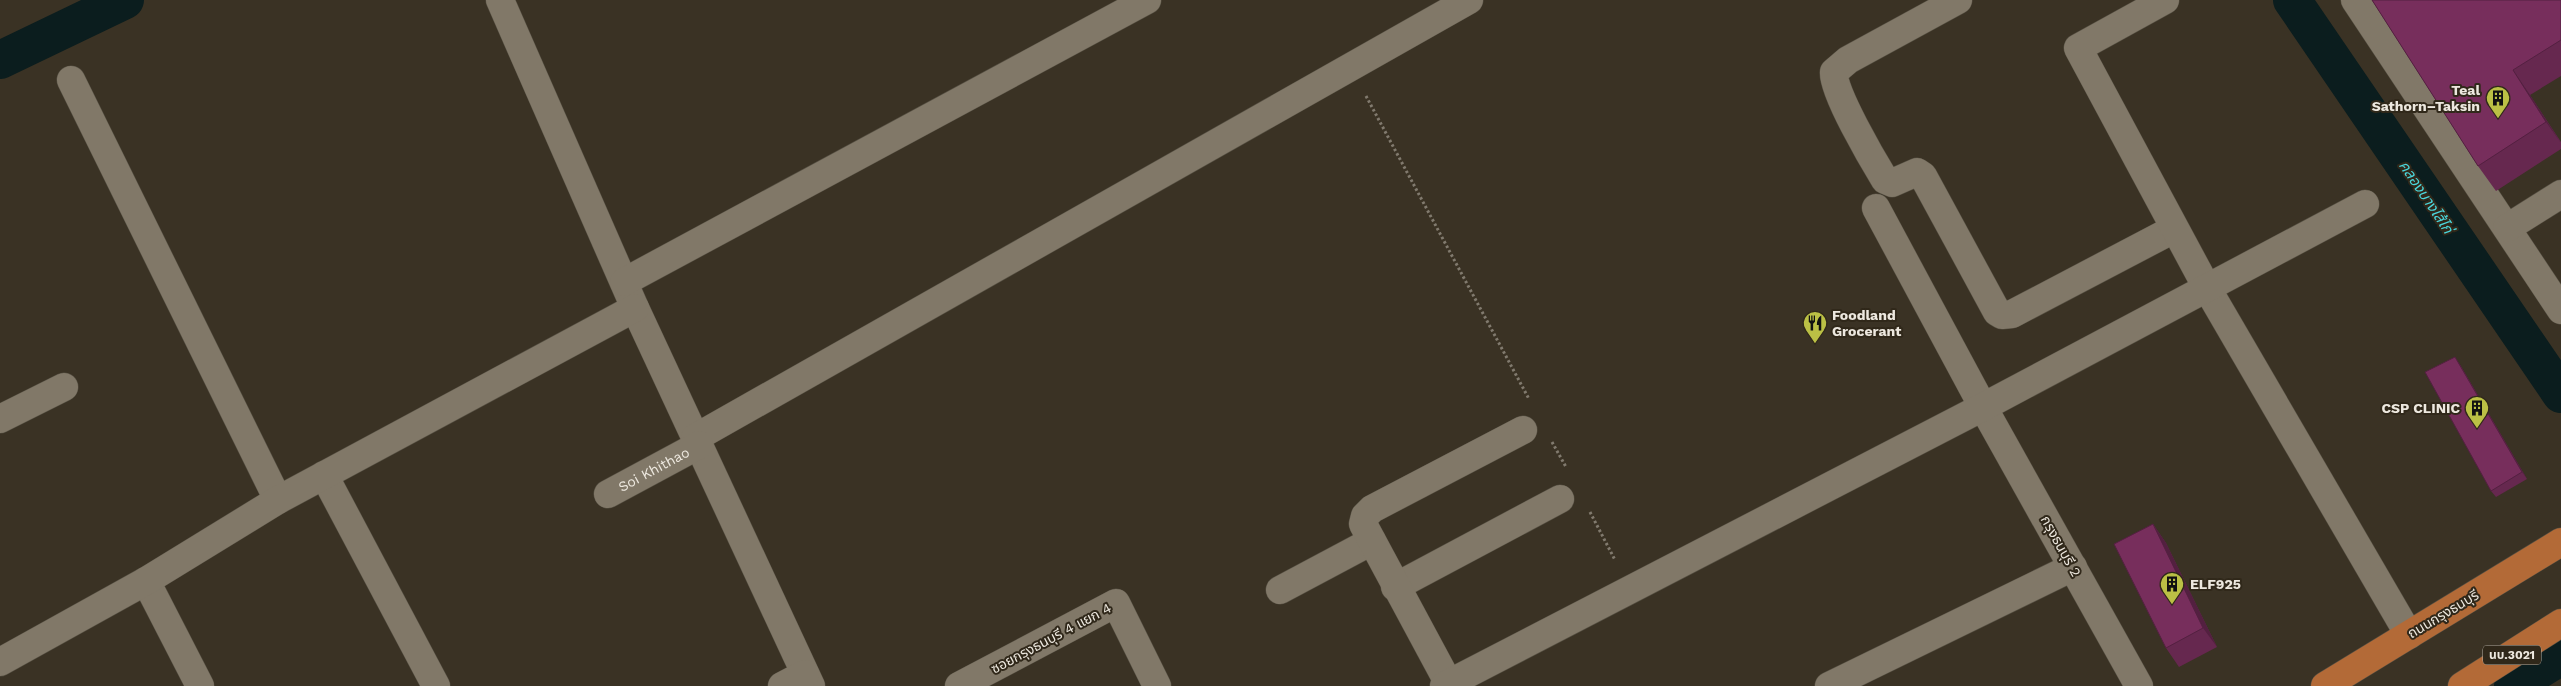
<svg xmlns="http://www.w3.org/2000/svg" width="2561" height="686" font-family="'Work Sans','Noto Sans Thai',sans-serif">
<rect width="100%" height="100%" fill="#3a3224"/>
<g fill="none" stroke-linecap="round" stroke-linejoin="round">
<!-- canal -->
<path stroke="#0b1d1e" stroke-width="38" d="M2292 0 2561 394
M0 60 125 0
M2513 686 2561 656"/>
<!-- minor casing -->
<g stroke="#565043" stroke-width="29">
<g id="minor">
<path d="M500 0 635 308 811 686"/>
<path d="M1958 0 1848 60 1834 72C1831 89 1874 162 1885 180L1892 183 1917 172 1923 176 1997 312 2002 315 2012 314 2174 229"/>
<path d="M2165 0 2078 48 2207 288 2409 635"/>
<path d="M2355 0 2561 310"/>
<path d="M71 80 278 500"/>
<path d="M1876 208 1983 407 2139 686"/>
<path d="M2507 228 2561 194"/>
<path d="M624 282 1147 0"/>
<path d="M0 419 64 387"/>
<path d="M695 438 1469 0"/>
<path d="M324 475 436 686"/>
<path id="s1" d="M608 494 699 445"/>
<path d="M146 581 200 686"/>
<path d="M1395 587 1560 499"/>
<path d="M1280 590 1372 541"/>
<path d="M0 662 146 581 278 500 635 308"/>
<path d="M1449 684 1363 524 1365 516 1372 509 1523 430"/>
<path d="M782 686 805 674"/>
<path d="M959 686 1116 603 1157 686"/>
<path d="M1444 686 1983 407 2365 204"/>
<path d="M1829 686 2073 567"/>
</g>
</g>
<!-- major casing -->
<g stroke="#565043" stroke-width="29">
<path id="major" d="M2325 686 2561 542
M2462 686 2561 623"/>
</g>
<!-- path -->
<path stroke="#817a6e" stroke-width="3" stroke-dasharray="2.5 2.5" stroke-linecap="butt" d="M1366 96 1529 399
M1552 442 1566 467
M1590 512 1615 560"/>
<!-- minor -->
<use href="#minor" stroke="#817868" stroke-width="28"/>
<!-- major -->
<use href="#major" stroke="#b36a37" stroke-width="28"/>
</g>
<!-- wall -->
<path fill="#66284f" d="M2372 0H2561V76L2530 95 2561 142V149L2496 191 2478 166Z
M2459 363 2527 479 2496 497 2491 491Z
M2153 524 2166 543 2217 647 2179 667 2166 648Z"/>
<!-- shaded-wall -->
<path fill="#532040" d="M2513 70 2530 95 2561 143 2546 122Z
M2455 357 2459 363 2527 479 2522 472Z
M2153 524 2166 543 2217 647 2203 628Z"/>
<!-- building -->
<path fill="#772e5c" stroke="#532040" d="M2372 0H2561V40L2513 70 2546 122 2478 166Z
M2455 357 2522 472 2491 491 2425 372Z
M2153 524 2203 628 2166 648 2114 544Z"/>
<!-- icons -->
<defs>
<g id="building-pin" transform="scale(1.25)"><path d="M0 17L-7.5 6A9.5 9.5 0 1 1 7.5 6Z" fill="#bbc045" stroke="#30281a"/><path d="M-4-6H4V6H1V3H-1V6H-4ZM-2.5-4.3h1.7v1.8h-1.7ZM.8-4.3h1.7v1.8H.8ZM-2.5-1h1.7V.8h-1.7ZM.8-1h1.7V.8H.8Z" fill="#111"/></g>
<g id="restaurant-pin" transform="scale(1.25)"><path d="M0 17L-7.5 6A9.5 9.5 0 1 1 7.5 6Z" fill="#bbc045" stroke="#30281a"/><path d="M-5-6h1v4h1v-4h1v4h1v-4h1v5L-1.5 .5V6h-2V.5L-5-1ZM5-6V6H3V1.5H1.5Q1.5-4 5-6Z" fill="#111"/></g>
</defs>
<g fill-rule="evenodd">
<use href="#building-pin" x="2498" y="98"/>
<use href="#restaurant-pin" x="1815" y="323"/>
<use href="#building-pin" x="2477" y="408"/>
<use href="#building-pin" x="2172" y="584"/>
</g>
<g text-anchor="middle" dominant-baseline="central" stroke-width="4" stroke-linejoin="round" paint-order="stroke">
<!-- shield labels -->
<rect fill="#30281a" stroke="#b4aea4" stroke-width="1" x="2483" y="645.5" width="58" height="19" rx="4"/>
<g font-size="12" font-weight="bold" fill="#ede8df">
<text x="2512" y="655">นบ.3021</text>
</g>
<!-- poi labels -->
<g font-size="14" font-weight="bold" fill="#ede8df" stroke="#30281a" text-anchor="end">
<text x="2480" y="90">Teal<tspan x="2480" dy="16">Sathorn–Taksin</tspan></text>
<text x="1832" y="315" text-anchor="start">Foodland<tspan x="1832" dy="16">Grocerant</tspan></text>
<text x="2460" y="408">CSP CLINIC</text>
<text x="2190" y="584" text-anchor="start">ELF925</text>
</g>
<!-- street labels -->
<g font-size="14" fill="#ede8df" stroke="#30281a">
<text stroke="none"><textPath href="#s1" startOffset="52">Soi Khithao</textPath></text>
<text transform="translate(2061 546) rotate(61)">กรุงธนบุรี 2</text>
<text transform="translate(2443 614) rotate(-31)">ถนนกรุงธนบุรี</text>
<text transform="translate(1051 638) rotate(-28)">ซอยกรุงธนบุรี 4 แยก 4</text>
</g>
<!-- water labels -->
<g font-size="15" font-style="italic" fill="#4ad6dc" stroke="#30281a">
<text transform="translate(2426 197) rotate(56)">คลองบางไส้ไก่</text>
</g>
</g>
</svg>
